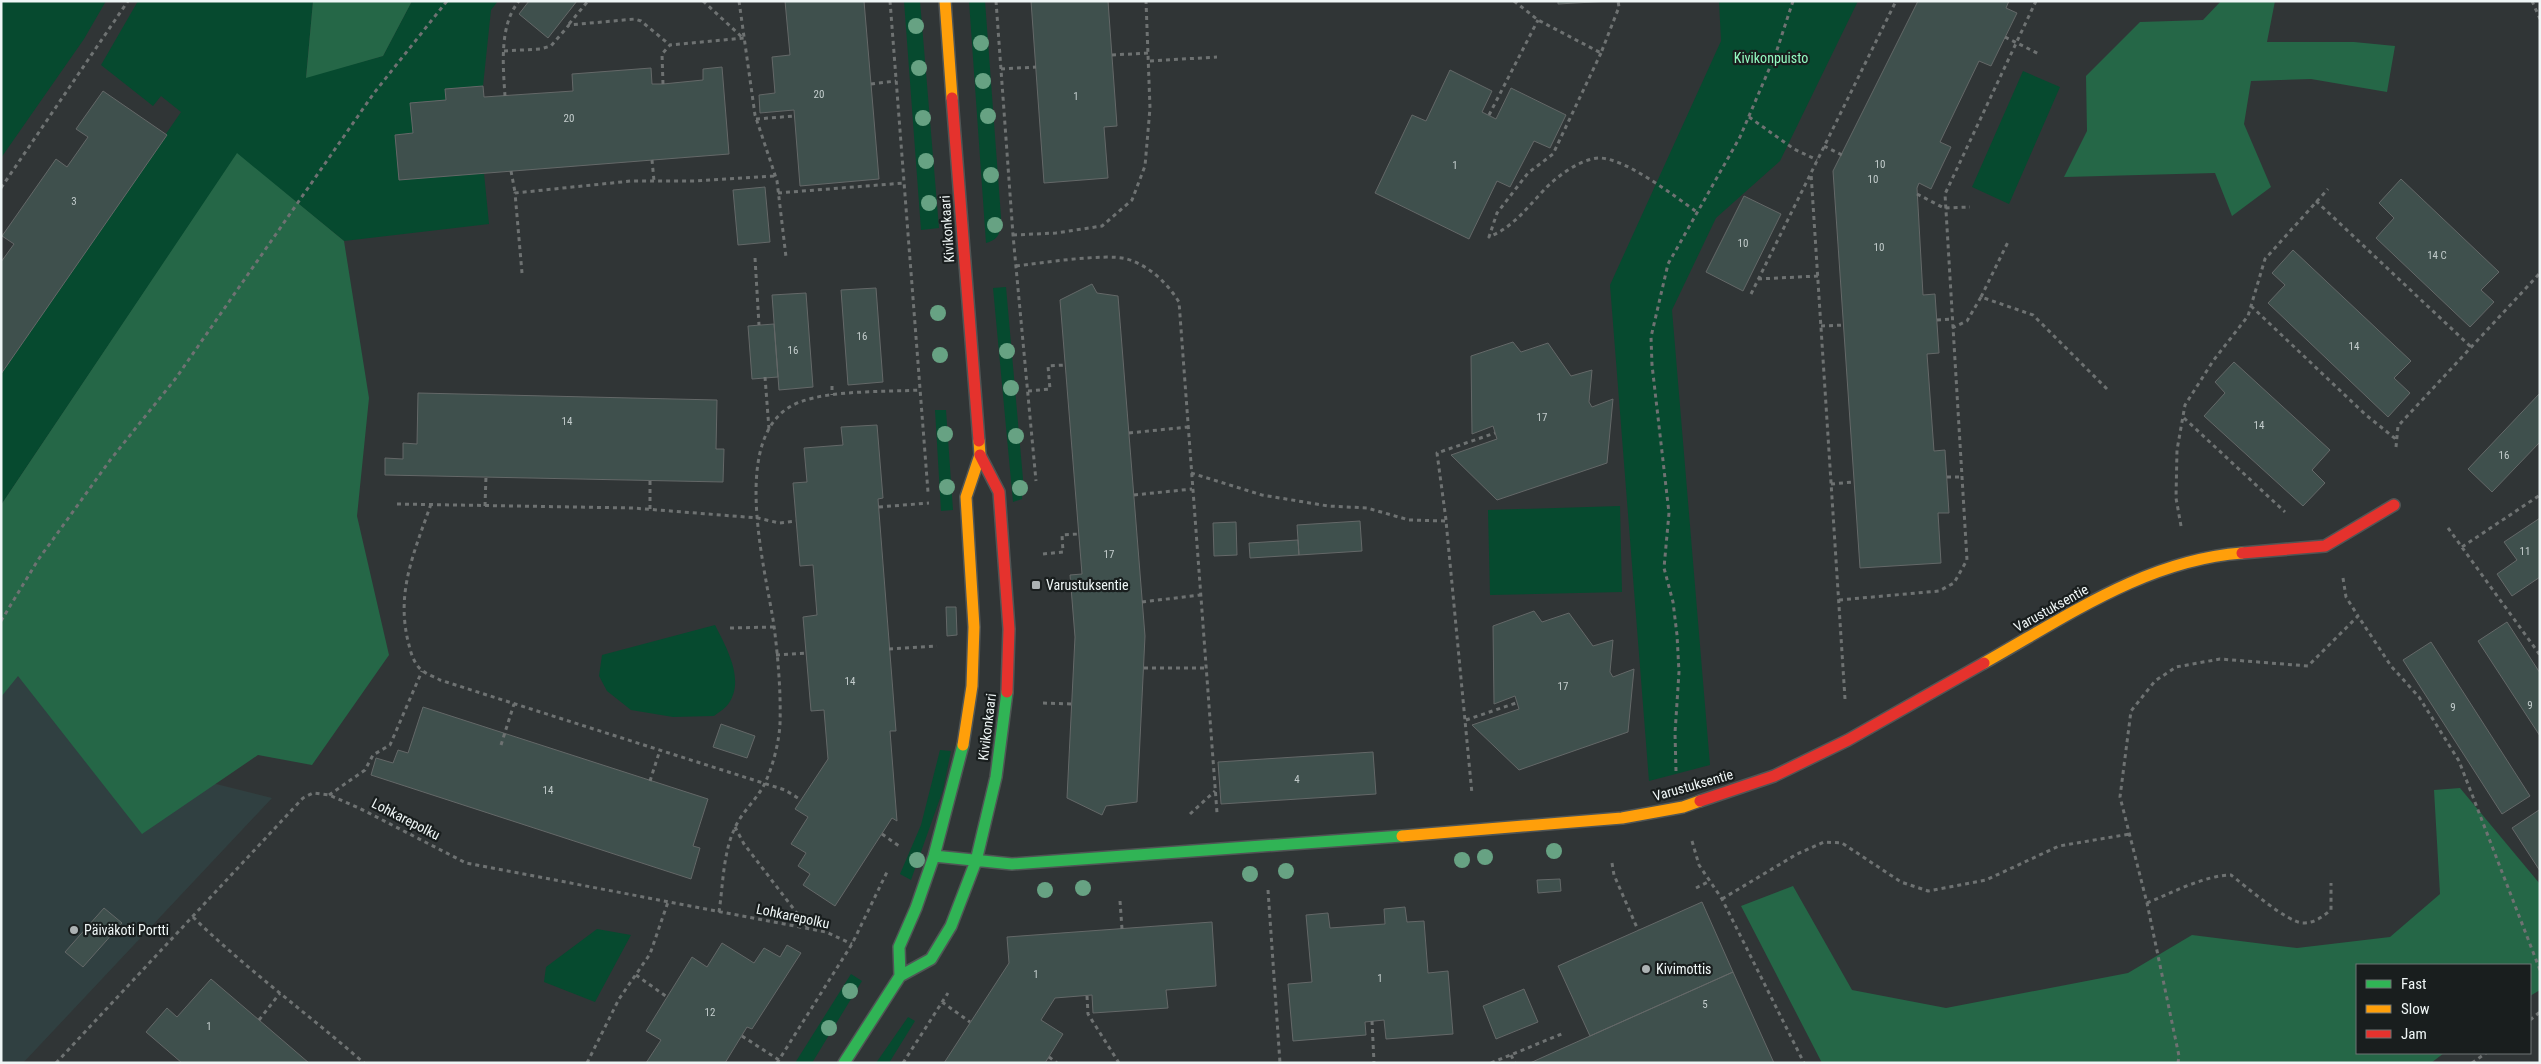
<svg xmlns="http://www.w3.org/2000/svg" width="2541" height="1064" font-family="'Roboto Condensed',sans-serif">
<rect width="100%" height="100%" fill="#303536"/>
<!-- built -->
<path fill="#304041" d="M69 575 120 760 272 798 23 1063H1V674Z"/>
<!-- green -->
<path fill="#064a2f" d="M1 1H106L84 39 1 158Z
M138 1H313L306 77 383 56 412 1H498L491 10 483 86 445 89 446 100 411 103 413 133 395 135 399 180 484 173 489 224 344 241 237 154 1 505V374L181 112 161 96 153 106 101 65Z
M904 1H920L939 228 921 230Z
M969 1H985L1001 217C1000 231 1001 239 986 243Z
M1719 1H1858L1780 161 1716 218 1672 310 1710 765 1649 781 1610 285 1721 41Z
M2023 71 2060 87 2009 204 1972 187Z
M1006 287 1023 479 1022 499 1013 502 993 288Z
M935 410H946L953 510 941 511Z
M1620 506 1622 592 1490 595 1488 510Z
M715 625C726 647 745 679 729 703 726 708 719 712 714 716L673 717 631 710 607 691 599 676 602 655Z
M940 750 951 751 943 790 911 880 900 874 921 825Z
M597 929 631 935 595 1002 544 982 546 967Z
M851 974 862 981 812 1063H795Z
M908 1017 915 1021 889 1063H876Z"/>
<!-- forest -->
<path fill="#256747" d="M313 1H412L383 56 306 78Z
M2221 1H2275L2267 42H2354L2395 46 2387 92 2311 79 2251 81 2244 124 2271 187 2232 216 2215 173 2064 177 2087 131 2086 76 2140 22 2203 20Z
M237 153 344 241 369 398 357 516 389 655 312 765 258 755 142 834 18 676 1 697V505Z
M2460 788 2540 884V990L2530 996V965H2357V1053H2444L2431 1063H1822L1741 906 1793 886 1852 990 1946 1008 2128 973 2192 935 2297 948 2390 937 2440 894 2434 790Z"/>
<!-- building -->
<path fill="#3f504d" stroke="#646868" d="M529 1H577L548 38 519 14Z
M785 1H864L879 179 800 186 794 110 760 113 759 95 775 93 772 57 790 55Z
M1031 1H1108L1117 126 1104 127 1108 178 1044 183Z
M1558 1H1611L1558 4Z
M1918 1H2009L2006 8 2017 13 1991 66 1979 61 1940 142 1951 147 1931 189 1919 183 1917 188 1923 295 1935 294 1939 353 1927 354 1934 451 1945 450 1949 513H1938L1941 563 1860 568 1833 171Z
M722 67 729 154 399 180 395 135 413 133 410 103 446 100 445 89 483 86 484 97 573 91 572 74 651 68 652 84H663L703 80V69Z
M1450 70 1492 91 1482 112 1496 119 1511 88 1566 115 1550 148 1534 141 1510 187 1497 181 1469 239 1375 193 1412 115 1426 121Z
M103 91 167 135 1 374V262L14 244 2 236 56 159 67 167 88 137 76 129Z
M2401 179 2499 272 2481 290 2494 302 2470 327 2376 238 2394 218 2379 203Z
M765 187 770 242 738 245 733 190Z
M1744 196 1781 214 1743 291 1706 272Z
M2293 250 2411 361 2394 378 2410 393 2388 417 2268 303 2285 285 2272 273Z
M1092 284 1097 293 1118 296 1145 636 1137 802 1106 806 1102 815 1067 798 1075 637 1070 575 1082 574 1060 300Z
M876 288 883 382 848 385 841 290Z
M806 293 813 387 779 390 772 295Z
M774 324 778 377 752 379 748 326Z
M1513 342 1521 352 1548 343 1571 376 1592 370 1589 402 1592 407 1613 399 1607 463 1497 500 1451 455 1497 439 1493 426 1472 434 1471 356Z
M2234 362 2330 450 2312 470 2325 483 2303 506 2204 416 2225 393 2215 382Z
M418 393 717 400 716 449H724L723 482 385 475V458L403 459V443L417 444Z
M2540 393V442L2492 492 2468 469Z
M877 425 883 498 878 499 896 731H890L897 821 892 818 835 906 803 885 810 874 798 866 806 853 791 844 808 817 795 809 828 759 824 710 811 711 803 617 817 615 813 565 800 566 793 483 807 482 804 448 843 445 841 427Z
M2540 518V577L2512 596 2497 574 2517 560 2504 542Z
M1360 521 1362 551 1299 555 1297 525Z
M1236 522 1237 555 1214 556 1213 523Z
M1298 540 1299 555 1250 558 1249 543Z
M946 607H956L957 635 947 636Z
M1534 611 1542 622 1569 613 1593 646 1613 640 1610 672 1613 677 1634 669 1628 732 1519 770 1472 725 1519 709 1515 696 1494 704 1493 626Z
M2507 622 2540 673V736L2478 641Z
M2431 642 2530 796 2502 814 2403 660Z
M423 707 708 799 693 846 700 848 691 879 371 775 376 758 393 763 398 750 408 753Z
M721 724 755 736 747 758 713 747Z
M1373 752 1376 794 1221 804 1218 762Z
M2539 810 2540 811V871L2512 828Z
M1560 879 1561 891 1538 893 1537 880Z
M1702 902 1733 972 1590 1036 1558 966Z
M1405 907 1407 922 1424 921 1428 973 1448 971 1453 1034 1386 1039 1384 1020 1365 1022 1366 1035 1293 1041 1288 984 1312 982 1306 915 1328 913 1330 928 1385 924 1384 909Z
M104 908 122 923 83 967 65 952Z
M1212 922 1216 986 1166 990 1168 1008 1093 1013 1092 995 1055 998 1041 1020 1063 1034 1045 1063H944L1009 963 1007 937Z
M722 943 754 963 764 948 780 957 787 945 801 953 752 1029 747 1027 725 1063H646L661 1040 646 1031 692 957 707 967Z
M1733 972 1774 1063H1530L1561 1049Z
M211 979 259 1020 309 1063H182L146 1032 167 1008 177 1017Z
M1524 989 1538 1022 1496 1039 1483 1006Z"/>
<g fill="none" stroke-linecap="round" stroke-linejoin="round">
<!-- fast casing -->
<g stroke="#505555" stroke-width="14">
<path id="fast" d="M934 856 1012 864 1402 836
M900 976 899 947 916 908 934 856 963 745
M844 1063 900 976 931 959 951 926 976 861 996 777 1007 692"/>
</g>
<!-- slow casing -->
<g stroke="#505555" stroke-width="14">
<path id="slow" d="M945 1 952 98
M1984 663C2066 617 2146 560 2242 553
M963 745 972 686 974 627 966 497 980 455 979 441
M1402 836 1622 818 1683 807 1700 801"/>
</g>
<!-- jam casing -->
<g stroke="#505555" stroke-width="14">
<path id="jam" d="M952 98 979 441
M980 455 999 492 1009 629 1007 692
M2242 553 2325 546 2394 505
M1700 801 1774 776 1848 740 1984 663"/>
</g>
<!-- path -->
<path stroke="#6e7272" stroke-width="3" stroke-dasharray="4 4" stroke-linecap="butt" d="M703 1 743 38
M739 1 755 115 777 181 786 257
M890 1 928 492
M996 1 1013 235 1036 481
M1514 1 1538 20 1601 53 1619 7 1618 1
M2532 1 2540 19
M569 24 588 1
M2005 37 2039 54
M504 51 540 49 551 46 569 25 635 19 641 21 670 45
M1601 53 1553 154 1528 173 1497 213 1489 237C1513 227 1526 209 1544 190 1556 177 1581 158 1600 158 1627 159 1674 196 1697 212
M1112 55 1149 53
M1150 61 1217 57
M1001 69 1036 67
M663 84 662 54 670 45 744 38
M871 84 896 81
M505 96C503 66 499 25 519 1
M1489 115 1538 20
M1749 117 1794 149 1817 160
M756 119 795 116
M1824 146 1842 155
M652 160 654 181
M511 171 515 192
M1 188 128 1
M778 193 904 183
M1917 194 1944 208 1970 207
M2316 201 2471 347
M1013 235 1056 233 1102 226 1132 200 1145 166 1150 108 1146 1
M755 258 759 325
M1016 266C1042 263 1105 253 1127 259 1150 266 1167 283 1179 302L1217 813
M522 273 515 193 631 181H696L775 176
M1758 279 1818 276
M1751 294 1811 173
M1981 297 2008 242
M2251 306 2366 415 2397 440
M1937 320 1951 319
M1821 326 1844 325
M1952 328 1967 321 1981 297 2033 315 2109 391
M765 377 769 429
M832 386V395
M1028 391 1050 389 1048 366 1065 365
M2184 418 2285 512
M1129 433 1188 427
M2396 447 2398 426 2540 273
M1191 473 1262 495 1328 506 1367 508 1409 520 1446 521 1472 794
M1947 477H1962
M1831 484 1854 482
M1134 495 1192 489
M397 504 633 508 758 518 779 523 796 521
M431 504C414 553 395 593 409 645 411 654 415 666 423 671 428 675 435 677 440 680L785 790 801 800
M485 506 486 476
M879 507 929 503
M650 509V480
M1446 520 1437 453 1495 433
M2181 526 2176 498 2177 450 2185 405 2213 361 2248 316 2265 259 2328 189
M2448 528 2540 655
M2462 547 2540 495
M1043 554 1063 552 1062 535 1079 534
M2343 578 2346 597 2358 616
M1839 600 1939 591 1954 583 1967 560 1945 194 2036 1
M1142 602 1200 595
M1 621 38 560 111 459 176 378 374 93 447 1
M730 628 774 627
M889 649 937 646
M776 655 806 653
M1144 668H1206
M1845 699 1811 173 1896 1
M1043 703 1072 704
M1466 720 1516 703
M501 745 514 704
M1676 771 1675 733 1679 672 1677 635 1673 602 1664 568 1669 513 1652 365 1651 337 1668 264 1740 137 1776 53 1793 1
M650 781 660 750
M329 795 365 770 373 755 390 745 422 671
M1190 814 1215 791
M735 827 744 844 809 929
M882 834 899 846
M1692 841 1699 865 1722 899 1804 1063
M1612 863 1614 875 1638 930
M1696 888 1710 881
M1268 890 1280 1063
M1722 899 1797 854 1824 842 1842 843 1901 882 1928 891 1986 880 2059 846 2130 834
M1120 901 1122 929
M2147 903C2171 893 2206 875 2231 875 2244 885 2288 923 2303 923 2315 923 2322 917 2331 910V883
M719 912C723 886 723 854 734 830 741 812 757 800 765 783 773 766 779 742 780 724 781 692 778 657 774 626 766 570 726 429 800 402 831 390 886 392 920 390
M193 917C246 969 307 1013 364 1063
M636 975 667 997
M1087 996 1088 1014 1119 1063
M942 1002 970 1022
M259 1020 280 993
M2530 1020 2540 1012
M1372 1021 1374 1063
M742 1036 779 1060
M1511 1055 1515 1063
M1049 1057 1057 1063
M56 1063 303 798 313 793 329 795 359 808 466 863 826 932 852 944
M587 1063 619 999 650 954 668 902
M777 1063 852 944 888 870
M903 1063 948 993
M1491 1063 1564 1033
M2178 1063 2179 1056 2147 903 2120 797 2131 711 2155 681 2176 667 2220 659 2308 666 2358 616 2391 666 2419 697 2459 761 2540 970
M2472 1063 2486 1053"/>
<!-- fast -->
<use href="#fast" stroke="#30b455" stroke-width="11"/>
<!-- slow -->
<use href="#slow" stroke="#ff9f0a" stroke-width="11"/>
<!-- jam -->
<use href="#jam" stroke="#e5322d" stroke-width="11"/>
</g>
<!-- trees -->
<g fill="#67a283">
<circle cx="916" cy="26" r="8"/>
<circle cx="981" cy="43" r="8"/>
<circle cx="919" cy="68" r="8"/>
<circle cx="983" cy="81" r="8"/>
<circle cx="988" cy="116" r="8"/>
<circle cx="923" cy="118" r="8"/>
<circle cx="926" cy="161" r="8"/>
<circle cx="991" cy="175" r="8"/>
<circle cx="929" cy="203" r="8"/>
<circle cx="995" cy="225" r="8"/>
<circle cx="938" cy="313" r="8"/>
<circle cx="1007" cy="351" r="8"/>
<circle cx="940" cy="355" r="8"/>
<circle cx="1011" cy="388" r="8"/>
<circle cx="945" cy="434" r="8"/>
<circle cx="1016" cy="436" r="8"/>
<circle cx="947" cy="487" r="8"/>
<circle cx="1020" cy="488" r="8"/>
<circle cx="1554" cy="851" r="8"/>
<circle cx="1485" cy="857" r="8"/>
<circle cx="917" cy="860" r="8"/>
<circle cx="1462" cy="860" r="8"/>
<circle cx="1286" cy="871" r="8"/>
<circle cx="1250" cy="874" r="8"/>
<circle cx="1083" cy="888" r="8"/>
<circle cx="1045" cy="890" r="8"/>
<circle cx="850" cy="991" r="8"/>
<circle cx="829" cy="1028" r="8"/>
</g>
<!-- markers -->
<g fill="#acb2b3" stroke="#191e1e" stroke-width="2">
<rect x="1031" y="580" width="10" height="10" rx="2.5"/>
<circle cx="74" cy="930" r="5"/>
<circle cx="1646" cy="969" r="5"/>
</g>
<g text-anchor="middle" dominant-baseline="central" stroke-width="4.5" stroke-linejoin="round" paint-order="stroke">
<!-- number labels -->
<g font-size="11" fill="#c3cccc">
<text x="819" y="94">20</text>
<text x="1076" y="96">1</text>
<text x="569" y="118">20</text>
<text x="1880" y="164">10</text>
<text x="1455" y="165">1</text>
<text x="1873" y="179">10</text>
<text x="74" y="201">3</text>
<text x="1743" y="243">10</text>
<text x="1879" y="247">10</text>
<text x="2437" y="255">14 C</text>
<text x="862" y="336">16</text>
<text x="2354" y="346">14</text>
<text x="793" y="350">16</text>
<text x="1542" y="417">17</text>
<text x="567" y="421">14</text>
<text x="2259" y="425">14</text>
<text x="2504" y="455">16</text>
<text x="2525" y="551">11</text>
<text x="1109" y="554">17</text>
<text x="850" y="681">14</text>
<text x="1563" y="686">17</text>
<text x="2530" y="705">9</text>
<text x="2453" y="707">9</text>
<text x="1297" y="779">4</text>
<text x="548" y="790">14</text>
<text x="1036" y="974">1</text>
<text x="1380" y="978">1</text>
<text x="1705" y="1004">5</text>
<text x="710" y="1012">12</text>
<text x="209" y="1026">1</text>
</g>
<!-- park labels -->
<g font-size="14" fill="#94fbc2" stroke="#191e1e">
<text x="1771" y="58">Kivikonpuisto</text>
</g>
<!-- street labels -->
<g font-size="14" fill="#eff6f6" stroke="#191e1e">
<text transform="translate(947 229) rotate(-94)">Kivikonkaari</text>
<text transform="translate(2051 608) rotate(-29)">Varustuksentie</text>
<text transform="translate(987 727) rotate(-83)">Kivikonkaari</text>
<text transform="translate(1693 785) rotate(-16)">Varustuksentie</text>
<text transform="translate(406 819) rotate(27)">Lohkarepolku</text>
<text transform="translate(793 916) rotate(12)">Lohkarepolku</text>
</g>
<!-- poi labels -->
<g font-size="14" fill="#eff6f6" stroke="#191e1e" text-anchor="start">
<text x="1046" y="585">Varustuksentie</text>
<text x="84" y="930">Päiväkoti Portti</text>
<text x="1656" y="969">Kivimottis</text>
</g>
</g>
<!-- border -->
<rect width="2541" height="1064" fill="none" stroke="#eff6f6" stroke-width="5"/>
<!-- legend -->
<rect x="2356" y="964" width="175" height="90" fill="#191e1e" stroke="#6f7474"/>
<rect x="2366" y="980" width="25" height="8" fill="#30b455" stroke="#6f7474"/>
<text x="2401" y="989" font-size="15" fill="#eff6f6">Fast</text>
<rect x="2366" y="1005" width="25" height="8" fill="#ff9f0a" stroke="#6f7474"/>
<text x="2401" y="1014" font-size="15" fill="#eff6f6">Slow</text>
<rect x="2366" y="1030" width="25" height="8" fill="#e5322d" stroke="#6f7474"/>
<text x="2401" y="1039" font-size="15" fill="#eff6f6">Jam</text>
</svg>
